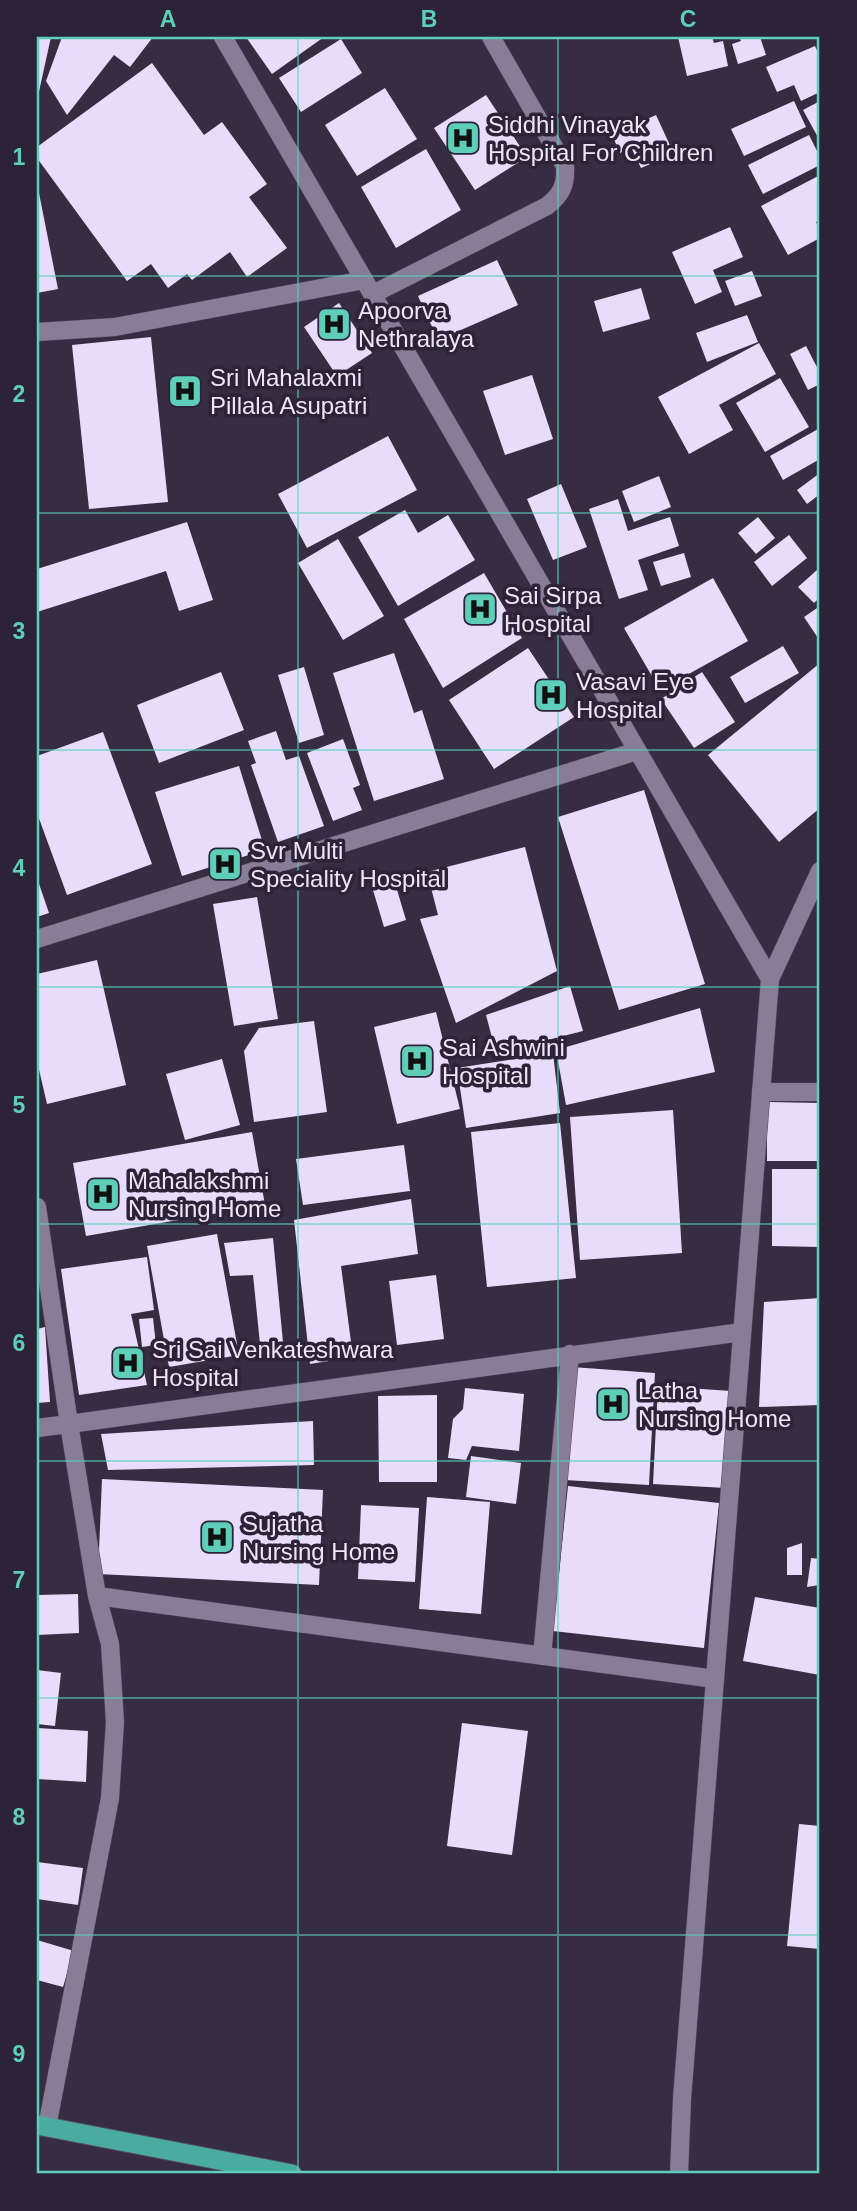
<svg xmlns="http://www.w3.org/2000/svg" width="857" height="2211" font-family="Arial,sans-serif">
<rect width="100%" height="100%" fill="#362d43"/>
<!-- building -->
<path fill="#e7ddfa" d="M37 37H51L38 96 37 95Z
M62 37H153L130 67 114 55 67 115 46 81Z
M246 37H324L272 74Z
M678 37H712L714 43 723 41 728 66 687 76Z
M739 37H760L766 55 738 64 732 44 741 41Z
M341 39 362 73 301 112 279 78Z
M815 46 820 57V92L801 101 794 85 777 92 766 67Z
M152 63 204 135 222 122 267 184 249 197 287 248 247 277 230 252 192 280 187 274 168 288 151 264 127 281 37 158V147Z
M385 88 417 139 357 176 325 125Z
M486 95 527 157 475 190 434 128Z
M794 101 806 127 744 156 731 129Z
M820 101V141L803 110Z
M656 115 674 154 641 168 631 147 620 153 612 135Z
M809 135 820 157V165L763 194 748 165Z
M426 149 461 210 396 248 361 187Z
M820 175V220L816 222 820 230V238L788 255 761 206Z
M37 183 58 289 37 293Z
M730 227 743 257 713 270 722 292 695 304 672 252Z
M497 260 518 305 438 340 418 296Z
M752 271 762 296 735 306 725 281Z
M641 288 650 319 603 332 594 301Z
M339 303 372 353 337 376 304 327Z
M747 315 758 342 707 362 696 333Z
M151 337 168 502 89 509 72 345Z
M759 343 776 374 719 405 733 430 689 454 658 397Z
M806 346 820 373V384L808 390 790 354Z
M532 375 553 439 505 455 483 391Z
M780 378 809 427 765 452 736 403Z
M820 428V459L783 480 770 456Z
M388 436 417 490 307 548 278 494Z
M820 473V494L807 504 797 490Z
M659 476 671 507 634 522 622 491Z
M561 484 587 547 553 560 527 499Z
M618 499 628 531 670 517 679 546 638 560 648 590 619 599 589 509Z
M405 510 418 533 448 515 475 560 398 606 358 537Z
M758 517 775 538 756 554 738 533Z
M187 522 213 600 179 611 166 571 37 612V569Z
M789 535 807 558 772 586 754 562Z
M338 539 384 616 343 640 298 563Z
M684 553 691 577 661 586 653 562Z
M817 570 820 574V597L814 603 798 587Z
M484 573 522 638 443 688 404 619Z
M713 578 748 641 660 690 624 628Z
M820 606V641L804 617Z
M783 646 799 673 745 703 730 677Z
M528 648 574 717 494 769 449 700Z
M394 653 414 713 422 710 444 779 374 801 333 673Z
M820 663V808L779 842 708 755Z
M304 667 324 735 299 743 278 675Z
M221 672 244 730 159 763 137 705Z
M702 672 735 722 694 748 661 699Z
M276 731 286 760 299 756 324 826 278 842 251 765 256 763 248 741Z
M103 732 152 864 67 895 37 813V756Z
M343 739 360 785 353 788 362 810 333 821 307 753Z
M239 766 265 850 182 876 155 792Z
M644 790 705 984 619 1010 558 817Z
M525 847 557 971 456 1023 420 919 438 915 427 872Z
M392 873 406 920 384 927 370 880Z
M37 878 49 913 37 917Z
M257 897 278 1019 234 1026 213 904Z
M97 960 126 1085 47 1104 37 1061V974Z
M570 986 583 1031 496 1053 486 1015Z
M700 1008 715 1072 566 1105 556 1050Z
M436 1012 460 1109 397 1124 374 1027Z
M314 1021 327 1112 254 1122 244 1051 259 1028Z
M553 1053 560 1113 466 1128 457 1068Z
M222 1059 240 1125 185 1140 166 1074Z
M767 1102 820 1103V1161H767Z
M673 1110 682 1253 580 1260 570 1117Z
M560 1123 576 1278 487 1287 471 1132Z
M252 1132 265 1205 86 1236 73 1163Z
M404 1145 410 1191 303 1205 296 1159Z
M772 1169H820V1247L772 1246Z
M411 1199 418 1254 341 1266 353 1357 310 1364 294 1220Z
M217 1234 239 1355 169 1367 147 1246Z
M273 1238 283 1342 260 1344 253 1275 230 1276 224 1243Z
M147 1257 154 1310 131 1314 147 1385 79 1395 61 1269Z
M436 1275 444 1339 397 1345 389 1281Z
M820 1298V1405L759 1407 764 1302Z
M153 1318 156 1345 142 1347 139 1319Z
M45 1327 50 1402 37 1403V1329Z
M572 1367 655 1373 649 1485 565 1480Z
M658 1386 731 1391 726 1488 653 1484Z
M465 1388 524 1394 519 1451 472 1446 466 1460 448 1458 453 1419 463 1409Z
M437 1395V1482H379L378 1396Z
M313 1421 314 1465 108 1470 101 1434Z
M471 1456 521 1463 516 1504 466 1497Z
M102 1479 323 1490 319 1585 98 1574Z
M568 1486 719 1503 704 1648 553 1631Z
M427 1497 490 1502 481 1614 419 1609Z
M361 1505 419 1508 415 1582 358 1579Z
M802 1543V1575H787V1548Z
M811 1558 820 1559 819 1585 807 1587Z
M78 1594 79 1633 37 1635V1595Z
M755 1597 820 1608V1675L743 1661Z
M37 1670 61 1673 55 1726 37 1724Z
M462 1723 528 1731 512 1855 447 1846Z
M37 1728 88 1731 86 1782 37 1779Z
M799 1824 820 1826V1949L787 1946Z
M37 1862 83 1868 78 1905 37 1899Z
M37 1940 74 1951 63 1987 37 1980Z"/>
<g fill="none" stroke-linecap="round" stroke-linejoin="round">
<!-- minor casing -->
<g stroke="#544b5e" stroke-width="19">
<path id="minor" d="M373 294 547 206C562 194 566 185 565 166L491 37
M37 332 115 327 364 280
M37 939 637 751
M761 1092H820
M37 1207 69 1424 742 1332
M37 1428 69 1424 97 1596 110 1644 115 1722 110 1798 47 2127
M97 1596 715 1679
M542 1656 570 1354"/>
</g>
<!-- tertiary casing -->
<g stroke="#544b5e" stroke-width="19">
<path id="tertiary" d="M223 37 770 979
M679 2174 682 2099 770 979 820 871"/>
</g>
<!-- trunk casing -->
<g stroke="#544b5e" stroke-width="21">
<path id="trunk" d="M37 2125 292 2174"/>
</g>
<!-- minor -->
<use href="#minor" stroke="#877d97" stroke-width="18"/>
<!-- tertiary -->
<use href="#tertiary" stroke="#877d97" stroke-width="18"/>
<!-- trunk -->
<use href="#trunk" stroke="#4aac9f" stroke-width="19"/>
</g>
<!-- grid -->
<path fill="none" stroke="#5eceb8" stroke-width="2" stroke-opacity="0.55" d="M298 37V2174M558 37V2174M37 276H820M37 513H820M37 750H820M37 987H820M37 1224H820M37 1461H820M37 1698H820M37 1935H820"/>
<!-- icons -->
<defs>
<g id="hospital-square" transform="scale(1.75)"><rect x="-9" y="-9" width="18" height="18" rx="4" fill="#5eceb8" stroke="#2c2339"/><path d="M-5-5h3v3.5h4V-5h3V5h-3V1.5h-4V5h-3Z" fill="#111"/></g>
</defs>
<g fill-rule="evenodd">
<use href="#hospital-square" x="463" y="138"/>
<use href="#hospital-square" x="334" y="324"/>
<use href="#hospital-square" x="185" y="391"/>
<use href="#hospital-square" x="480" y="609"/>
<use href="#hospital-square" x="551" y="695"/>
<use href="#hospital-square" x="225" y="864"/>
<use href="#hospital-square" x="417" y="1061"/>
<use href="#hospital-square" x="103" y="1194"/>
<use href="#hospital-square" x="128" y="1363"/>
<use href="#hospital-square" x="613" y="1404"/>
<use href="#hospital-square" x="217" y="1537"/>
</g>
<g text-anchor="middle" dominant-baseline="central" stroke-width="7" stroke-linejoin="round" paint-order="stroke">
<!-- poi labels -->
<g font-size="24" fill="#ece6f5" stroke="#2c2339" text-anchor="start">
<text x="488" y="124">Siddhi Vinayak<tspan x="488" dy="28">Hospital For Children</tspan></text>
<text x="358" y="310">Apoorva<tspan x="358" dy="28">Nethralaya</tspan></text>
<text x="210" y="377">Sri Mahalaxmi<tspan x="210" dy="28">Pillala Asupatri</tspan></text>
<text x="504" y="595">Sai Sirpa<tspan x="504" dy="28">Hospital</tspan></text>
<text x="576" y="681">Vasavi Eye<tspan x="576" dy="28">Hospital</tspan></text>
<text x="250" y="850">Svr Multi<tspan x="250" dy="28">Speciality Hospital</tspan></text>
<text x="442" y="1047">Sai Ashwini<tspan x="442" dy="28">Hospital</tspan></text>
<text x="128" y="1180">Mahalakshmi<tspan x="128" dy="28">Nursing Home</tspan></text>
<text x="152" y="1349">Sri Sai Venkateshwara<tspan x="152" dy="28">Hospital</tspan></text>
<text x="638" y="1390">Latha<tspan x="638" dy="28">Nursing Home</tspan></text>
<text x="242" y="1523">Sujatha<tspan x="242" dy="28">Nursing Home</tspan></text>
</g>
</g>
<!-- border -->
<rect width="857" height="2211" fill="none" stroke="#2c2339" stroke-width="77"/>
<rect x="38" y="38" width="780" height="2134" fill="none" stroke="#5eceb8" stroke-width="2.5"/>
<g font-size="23" text-anchor="middle" font-weight="bold" fill="#5eceb8">
<text x="168" y="27">A</text>
<text x="429" y="27">B</text>
<text x="688" y="27">C</text>
<text x="19" y="165">1</text>
<text x="19" y="402">2</text>
<text x="19" y="639">3</text>
<text x="19" y="876">4</text>
<text x="19" y="1113">5</text>
<text x="19" y="1351">6</text>
<text x="19" y="1588">7</text>
<text x="19" y="1825">8</text>
<text x="19" y="2062">9</text>
</g>
</svg>
